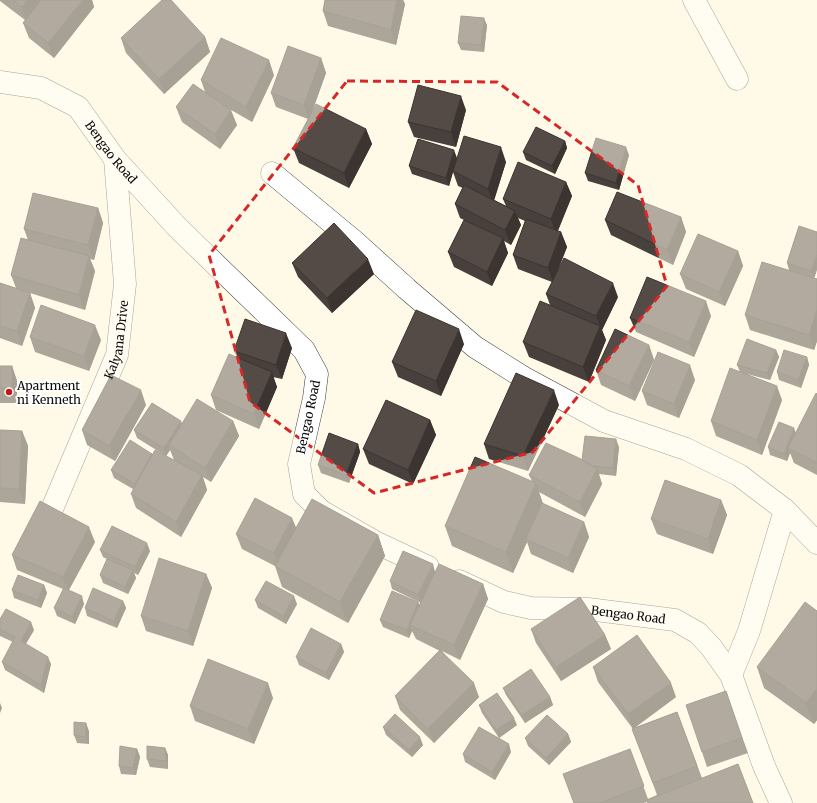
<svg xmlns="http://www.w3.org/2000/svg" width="817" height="803" font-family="Merriweather,serif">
<rect width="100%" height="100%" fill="#fffae8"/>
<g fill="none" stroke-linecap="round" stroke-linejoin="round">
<!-- minor casing -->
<g stroke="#3d3d3d" stroke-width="23">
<g id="minor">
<path d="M694 0 737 79"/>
<path id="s1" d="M0 82 41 88 78 107 115 159 178 228 304 350 317 374 314 398 299 464 304 494 321 511 377 543 428 567"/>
<path d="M272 173 354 241 407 289 475 347 526 379 604 421 686 449 739 475 785 510 817 543"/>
<path id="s2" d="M52 509 117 355 125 284 115 159"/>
<path id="s3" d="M459 581 504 602 531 608 588 609 675 620 698 633 711 647 731 675 764 766 781 803"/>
<path d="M731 675 749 631 785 510"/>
</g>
</g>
<!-- minor -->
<use href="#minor" stroke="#fff" stroke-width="22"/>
</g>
<!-- wall -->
<path fill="#48403c" d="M0 0H92L94 7 54 58 29 38 23 23 25 20 0 1Z
M325 0H403L405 4 396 45 328 26 323 11Z
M487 25 484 52 461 50 458 43Z
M205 37 210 52 164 94 126 53 121 38Z
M321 58 326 73 312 112 366 129 372 144 349 188 299 163 293 148 308 119 276 107 271 93Z
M274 75 252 122 226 107 237 125 220 149 182 122 176 107 205 92 201 80Z
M466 110 456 147 414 137 408 122Z
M565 141 567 148 555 174 526 160 523 152Z
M629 155 619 190 588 181 585 173Z
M457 158 506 162 494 200 506 206 503 199 566 182 572 196 558 231 561 232 567 247 557 273 618 297 602 330 606 340 589 382 529 357 523 342 550 305 546 294 552 282 518 269 513 255 525 221 518 218 521 225 511 245 504 241 508 253 492 286 454 267 448 252 464 220 460 218 455 204 463 188 458 186 453 172 449 186 412 174 409 166Z
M98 208 103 223 94 260 90 259 95 271 85 310 30 293 35 308 22 346 0 338V283L16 288 11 275 28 240 24 229Z
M681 217 686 232 673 265 611 235 605 220Z
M799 226 814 278 817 279V341L814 350 750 330 745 315 789 270 787 263Z
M738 251 743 266 725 306 686 289 680 274Z
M292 263 374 274 332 313 298 277Z
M711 316 694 357 636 332 630 318Z
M30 337 101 340 89 371 35 352Z
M464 344 441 396 398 377 392 362Z
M649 345 654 360 635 401 601 385 596 370Z
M292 348 282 379 273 377 277 387 259 429 216 410 211 395 237 357 234 351Z
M776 350 779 357 770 380 747 374 782 400 762 455 716 436 711 421 740 372 737 365Z
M807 357 809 365 801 388 779 380 777 372Z
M0 366H12L17 381V403H0Z
M695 380 679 418 647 405 642 391Z
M817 394V475L794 463 790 453 787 461 770 455 768 447 796 433Z
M146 405 115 461 87 445 82 430Z
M559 405 528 471 489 459 484 444Z
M430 420 436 435 413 484 369 464 363 449Z
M233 421 239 436 211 482 203 477 207 490 181 537 136 508 131 494 133 489 114 478 111 470 152 454 174 460 170 450 166 456 137 438 134 430 182 423Z
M0 430 22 431 28 446 25 504 0 502Z
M358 444 360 452 349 483 321 473 318 465Z
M619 447 616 476 599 474 602 484 585 517 539 492 543 504 584 522 589 537 573 573 531 554 527 542 513 573 452 546 445 526 532 481 529 475 582 460Z
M721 500 727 515 713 554 657 534 651 519Z
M296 528 378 535 385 556 348 623 282 587 275 566 242 549 236 534Z
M95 542 69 590 84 604 75 624 57 616 54 608 63 589 17 570 12 555Z
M100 550 150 551 138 575 134 573 136 578 128 594 103 583 100 575 107 559 103 557Z
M435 571 483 584 488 599 460 660 442 651 479 697 434 743 400 710 395 696 440 651 416 639 412 631 409 638 383 627 380 620 418 602 419 605 421 603 392 589 390 581Z
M206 574 212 588 193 646 146 631 141 616Z
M44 585 47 593 41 608 14 598 12 590Z
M255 600 297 604 286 624 258 608Z
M123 601 126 608 117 628 87 616 85 608Z
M817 611V720L814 724 764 688 757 667Z
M0 619 34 630 26 644 51 664 44 693 5 670 2 662 13 642 0 636Z
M531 629 605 635 611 649 561 681 536 643Z
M341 644 344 652 329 680 299 665 296 657Z
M593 667 676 697 634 728 677 712 702 778 738 764 753 803H648L647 802 644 803H574L630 749 648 799 657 795 633 729 598 682Z
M503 688 550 697 553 705 525 723 506 695Z
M273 698 254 744 195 721 190 706Z
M479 705 517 725 499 738 482 713Z
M731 706 748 753 707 767 702 752Z
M383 727 423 745 412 757 386 735Z
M89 731V744L77 743 74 735Z
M568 734 571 742 549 765 528 746 525 738Z
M165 748 168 755V769L150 767 147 759Z
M137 749 140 757 136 775 121 774 119 766Z
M511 752 495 780 465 762 463 754Z"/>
<!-- shaded-wall -->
<path fill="#3b3431" d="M27 0H44L27 22 22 7Z
M83 0H92L94 7 54 58 48 43Z
M397 0H403L405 4 396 45 391 30Z
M484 18 487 25 484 52 481 45Z
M205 37 210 52 164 94 159 79Z
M321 58 326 73 309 120 304 105Z
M269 60 274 75 252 122 246 107Z
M461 96 466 110 456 147 451 132Z
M231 110 237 125 220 149 215 134Z
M366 129 372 144 349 188 344 173Z
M565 141 567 148 555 174 552 166Z
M501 147 506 162 493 204 488 189Z
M626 147 629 155 619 190 616 183Z
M454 150 457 158 449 186 446 178Z
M566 182 572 196 556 234 551 219Z
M98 208 103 223 94 260 88 245Z
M515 211 521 225 511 245 505 230Z
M681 217 686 232 673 265 667 250Z
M561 232 567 247 553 282 548 268Z
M503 238 508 253 492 286 487 272Z
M738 251 743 266 725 306 719 292Z
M817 254V270L814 279 811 271Z
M89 256 95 271 85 310 79 295Z
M368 259 374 274 332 313 327 298Z
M613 283 618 297 602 330 606 340 589 382 583 367 600 326 596 316Z
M30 293 35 308 22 346 17 331Z
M706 301 711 316 694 357 689 342Z
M817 310V341L814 350 809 335Z
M95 325 101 340 89 371 84 356Z
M459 329 464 344 441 396 436 381Z
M286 333 292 348 282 379 276 365Z
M649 345 654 360 635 401 629 386Z
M776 350 779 357 770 380 767 373Z
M807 357 809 365 801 388 798 380Z
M690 365 695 380 679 418 674 404Z
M12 366 17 381V403L12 388Z
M272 372 277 387 259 429 254 414Z
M777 386 782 400 762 455 757 440Z
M141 390 146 405 115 461 109 446Z
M554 390 559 405 528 471 523 456Z
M430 420 436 435 413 484 408 470Z
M181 421 184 429 169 445 170 450 166 456 164 448Z
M233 421 239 436 211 482 205 468Z
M794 428 797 436 788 448 790 453 787 461 784 454Z
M22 431 28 446 25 504 19 489Z
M616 439 619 447 616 476 613 468Z
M358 444 360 452 349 483 346 475Z
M597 469 602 484 585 517 580 502Z
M202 475 207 490 181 537 176 522Z
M536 483 543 504 526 539 527 542 513 573 506 552Z
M721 500 727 515 713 554 708 539Z
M292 518 298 532 279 568 274 553Z
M584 522 589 537 573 573 568 558Z
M89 527 95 542 68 591 63 577Z
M378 535 385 556 348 623 340 602Z
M147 543 150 551 138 575 135 567Z
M433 564 435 572 421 603 418 595Z
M133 570 136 578 128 594 125 587Z
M206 574 212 588 193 646 188 631Z
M483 584 488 599 460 660 454 645Z
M44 585 47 593 41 608 38 600Z
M82 596 84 604 75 624 72 617Z
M294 596 297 604 286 624 283 616Z
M123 601 126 608 117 628 114 621Z
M418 602 421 610 410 625 412 631 409 638 407 630Z
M31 622 34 630 23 648 21 641Z
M605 635 611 649 561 681 556 667Z
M341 644 344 652 329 680 326 673Z
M48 657 51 664 44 693 41 685Z
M268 683 273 698 254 744 248 729Z
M474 683 479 697 434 743 428 729Z
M671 683 676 697 633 729 628 714Z
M816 690 817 693V720L814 724 806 703Z
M550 697 553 705 525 723 522 715Z
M0 703 2 708 0 713Z
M514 718 517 725 499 738 496 730Z
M86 723 89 731V744L86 737Z
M568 734 571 742 549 765 546 758Z
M420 737 423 745 412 757 409 750Z
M509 744 511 752 495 780 492 772Z
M165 748 168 755V769L166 761Z
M137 749 140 757 136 775 133 768Z"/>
<!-- building -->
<path fill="#544b46" stroke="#3b3431" d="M13 0H27L22 7Z
M41 0H83L48 43 23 23Z
M162 0H171L205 37 159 79 121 38Z
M325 0H397L391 30 323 11Z
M461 16 484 18 481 45 458 43Z
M221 38 269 60 246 107 201 80Z
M288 46 321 58 304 105 271 93Z
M193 84 231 110 215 134 176 107Z
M418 85 461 96 451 132 408 122Z
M316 104 366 129 344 173 293 148Z
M536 127 565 141 552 166 523 152Z
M464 136 501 147 488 189 453 171Z
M596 138 626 147 616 183 585 173Z
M418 139 454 150 446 178 409 166Z
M518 162 566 182 551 219 503 199Z
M464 185 515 211 505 230 455 204Z
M617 192 681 217 667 250 605 220Z
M33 193 98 208 88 245 24 229Z
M526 219 561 232 548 268 513 255Z
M464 220 503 238 487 272 448 252Z
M334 223 368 259 327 298 292 263Z
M799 226 817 232V254L811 271 787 263Z
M698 234 738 251 719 292 680 274Z
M21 238 89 256 79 295 11 275Z
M564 258 613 283 596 316 546 294Z
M762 262 817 279V310L809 335 745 315Z
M647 277 706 301 689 342 630 318Z
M0 283 30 293 17 331 0 326Z
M540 301 600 326 583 367 523 342Z
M41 305 95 325 84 356 30 337Z
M416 310 459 329 436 381 392 362Z
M245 319 286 333 276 365 234 351Z
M615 329 649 345 629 386 596 370Z
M747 339 776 350 767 373 737 365Z
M784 350 807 357 798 380 777 372Z
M658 352 690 365 674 404 642 391Z
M229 354 272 372 254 414 211 395Z
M0 366H12V388H0Z
M730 368 777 386 757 440 711 421Z
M516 373 554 390 523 456 484 444Z
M111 375 141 390 109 446 82 430Z
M816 393 817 394V463L788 448Z
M197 399 233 421 205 468 169 445Z
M386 400 430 420 408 470 363 449Z
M152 403 181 421 164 448 134 430Z
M779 422 794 428 784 454 768 447Z
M0 430 22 431 19 489 0 488Z
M329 433 358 444 346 475 318 465Z
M585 436 616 439 613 468 592 466 582 460Z
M130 440 152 454 135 484 111 470Z
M546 443 579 458 597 469 580 502 529 475Z
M155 450 202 475 176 522 131 494Z
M475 457 536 483 506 552 445 526Z
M665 480 721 500 708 539 651 519Z
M255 498 292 518 274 553 236 534Z
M312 499 378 535 340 602 275 566Z
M40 501 89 527 63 577 12 555Z
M542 503 584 522 568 558 526 539Z
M112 526 147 543 135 567 100 550Z
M403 551 433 564 418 595 390 581Z
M159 558 206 574 188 631 141 616Z
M107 559 133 570 125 587 100 575Z
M439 564 483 584 454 645 410 625Z
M18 575 44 585 38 600 12 590Z
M266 581 294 596 283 616 255 600Z
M64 588 82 596 72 617 54 608Z
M93 588 123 601 114 621 85 608Z
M392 591 418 602 407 630 380 620Z
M580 597 605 635 556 667 531 629Z
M805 602 817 611V691L816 690 806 703 757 667Z
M6 609 31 622 21 641 48 657 41 685 2 662 15 637 0 629V619Z
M311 628 341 644 326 673 296 657Z
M637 635 671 683 628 714 593 667Z
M440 650 474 683 428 729 395 696Z
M208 659 268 683 248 729 190 706Z
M531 669 550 697 522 715 503 688Z
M726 691 742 738 702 752 686 705Z
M497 693 514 718 496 730 479 705Z
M677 712 697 766 653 783 632 729Z
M395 714 420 737 409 750 383 727Z
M547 715 568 734 546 758 525 738Z
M74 722 86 723V737L74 735Z
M479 727 509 744 492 772 463 754Z
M120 746 137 749 133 768 119 766Z
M147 746 165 748 166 761 147 759Z
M630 749 644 786 600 803H574L563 774Z
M738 764 753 803H648L647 800Z"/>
<!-- marked area -->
<path d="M0 0H817V803H0ZM347 81 497 82 638 185 667 286 533 452 374 493 250 402 209 255Z" fill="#fffae8" fill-opacity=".55" fill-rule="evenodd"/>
<path fill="none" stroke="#d62828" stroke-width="3" stroke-dasharray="8 5" stroke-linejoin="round" d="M347 81 497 82 638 185 667 286 533 452 374 493 250 402 209 255Z"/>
<!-- markers -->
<circle fill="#c6161d" stroke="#fff" stroke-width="1.5" cx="9" cy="392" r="4"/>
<g text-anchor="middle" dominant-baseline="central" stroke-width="4" stroke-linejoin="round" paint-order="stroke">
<!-- street labels -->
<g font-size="12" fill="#0a0a0a" stroke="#fff">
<text stroke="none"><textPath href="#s1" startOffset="139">Bengao Road</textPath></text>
<text stroke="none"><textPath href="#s2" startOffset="182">Kalyana Drive</textPath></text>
<text transform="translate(308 417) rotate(-78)">Bengao Road</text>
<text stroke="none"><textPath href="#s3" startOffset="175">Bengao Road</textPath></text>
</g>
<!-- poi labels -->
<g font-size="12" fill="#0a0a0a" stroke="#fff" text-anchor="start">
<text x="17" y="385">Apartment<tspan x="17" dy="14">ni Kenneth</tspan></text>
</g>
</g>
</svg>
